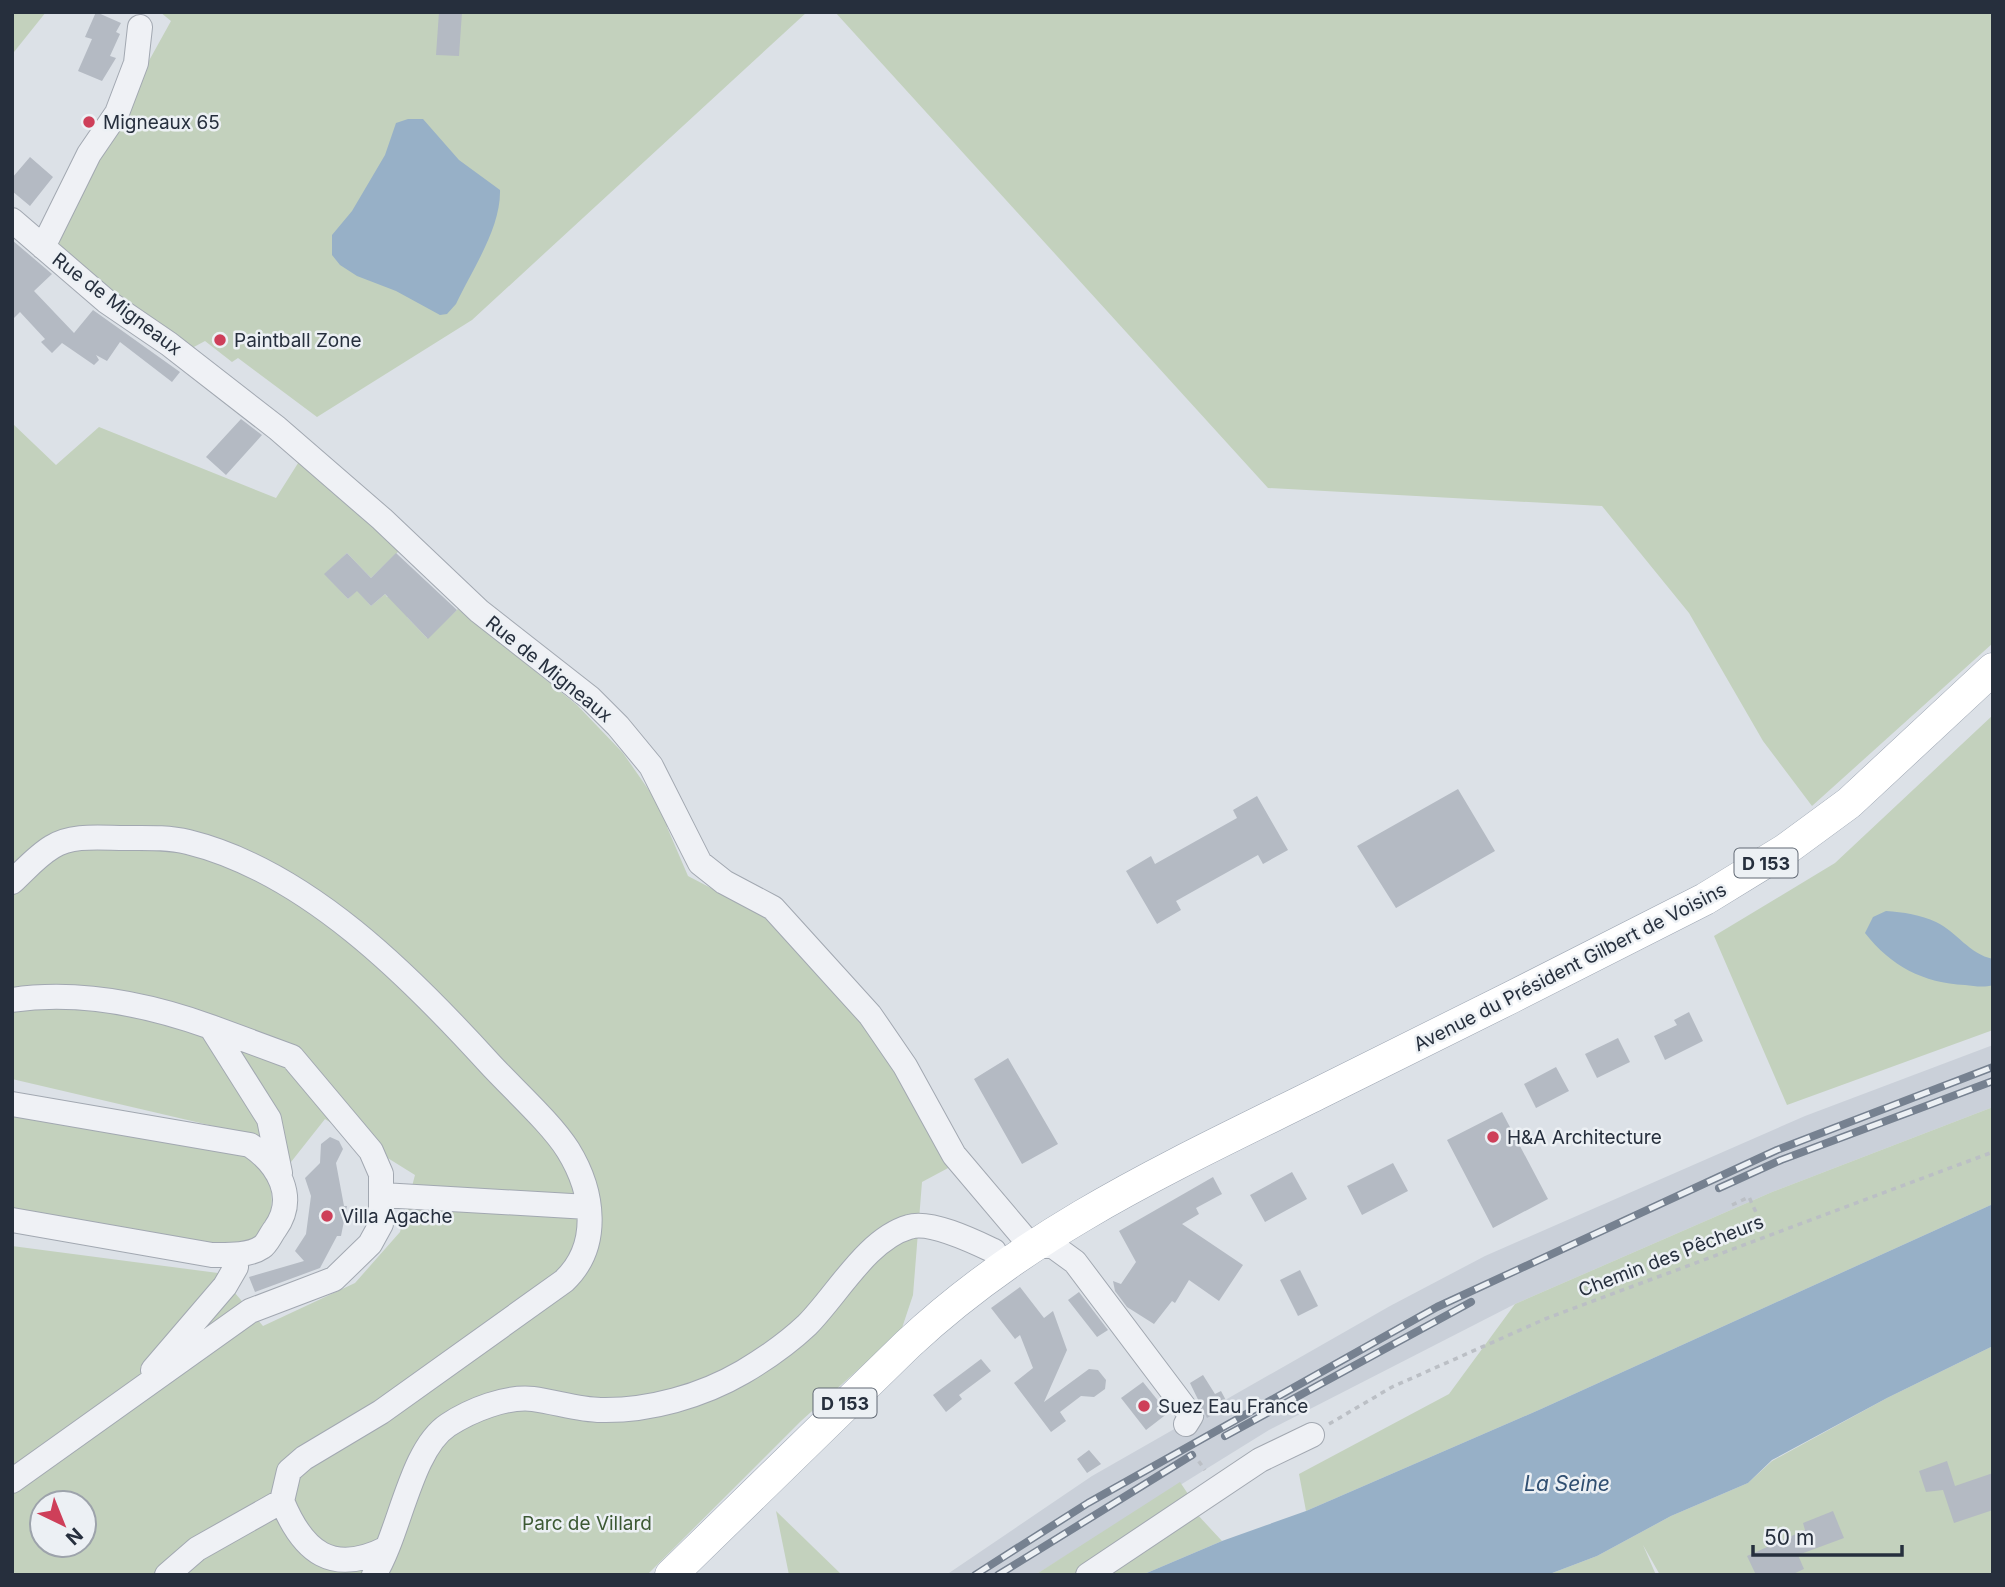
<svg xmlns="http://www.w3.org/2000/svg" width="2005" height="1587" font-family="Inter,sans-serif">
<rect width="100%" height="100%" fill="#dce1e7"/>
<!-- built -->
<path fill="#cad0d9" d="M1993 1045V1107L1772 1192 1515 1304 1269 1430 1035 1575H946L1092 1476 1390 1306 1485 1256 1805 1116Z"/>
<!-- green -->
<path fill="#c3d1bd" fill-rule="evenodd" d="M12 12H46L14 52 12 49Z
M160 12H807L472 320 317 417 238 358 232 362 205 341 192 348 128 305 53 243 64 214 171 21Z
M835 12H1993V643L1812 806 1763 741 1689 613 1602 506 1268 488Z
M12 423 56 465 99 427 276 498 300 460 399 551 371 578 347 553 325 574 348 599 357 590 371 606 385 594 387 597H425L407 617 427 638 458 609 577 705 623 753 671 822 667 827 688 876 774 921 878 1043 950 1167 922 1182 913 1295 901 1331 801 1421 647 1575H12V1246L218 1273 263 1326 355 1283 400 1232 415 1175 325 1119 291 1162 256 1136 12 1079ZM42 1503H84V1545H42Z
M1993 715V1030L1787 1105 1714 936 1835 863Z
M1993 1107V1204L1541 1409 1306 1511 1299 1474 1449 1394 1515 1304 1772 1192Z
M12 1108 223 1148C231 1151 242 1153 249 1158 280 1175 280 1229 245 1244 237 1247 226 1245 218 1246L12 1216Z
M1993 1346V1575H1660L1643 1545 1656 1575H1547L1597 1556 1671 1516 1748 1483 1772 1461 1887 1398Z
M1180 1482 1190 1497 1077 1575H1035Z
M776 1511 842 1575H789Z
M1196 1513 1222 1541 1142 1575H1105Z"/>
<!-- water -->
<path fill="#97b0c7" d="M408 119H423L459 160 500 190C501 228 472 270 456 304L447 314 440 315 396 291 357 276 340 265 332 255V235L352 211 385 155 396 123Z
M1886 911C1903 912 1921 915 1936 922 1957 932 1969 954 1993 959V985C1984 988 1974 986 1965 985 1923 983 1891 966 1865 933L1873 917Z
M1993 1204V1346L1887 1398 1772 1460 1748 1483 1671 1516 1597 1556 1547 1575H1142L1222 1541 1306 1511 1541 1409Z"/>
<!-- building -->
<path fill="#b4bac3" d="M96 12 121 23 116 32 120 34 110 56 116 58 102 81 78 71 92 39 85 37Z
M439 12H462L459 56 436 55Z
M30 157 53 177 30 206 12 191V178Z
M12 240 52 274 34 291 74 333 93 310 180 372 172 382 120 342 107 361 96 355 99 360 94 365 62 343 52 353 41 342 45 339 20 312 12 320Z
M241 419 262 435 226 475 206 457Z
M347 553 371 578 396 553 457 610 428 639 385 594 371 606 357 591 348 599 324 574Z
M1458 789 1495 851 1396 908 1357 846Z
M1257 796 1288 850 1263 864 1258 855 1208 883 1176 901 1181 910 1157 924 1126 871 1151 856 1155 864 1237 818 1233 810Z
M1689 1012 1703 1041 1665 1060 1654 1036 1677 1025 1674 1020Z
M1618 1038 1630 1062 1597 1078 1585 1054Z
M1008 1058 1058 1144 1022 1164 974 1079Z
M1556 1067 1569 1091 1536 1108 1524 1084Z
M1502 1112 1548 1199 1493 1228 1447 1140Z
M330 1137 339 1141 343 1149 336 1163 344 1206H347L341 1236H337L320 1268 255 1292 249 1277 304 1261 295 1251 306 1234 311 1196 305 1178 320 1163 321 1144Z
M1393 1163 1408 1191 1362 1215 1347 1186Z
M1292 1172 1307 1199 1265 1222 1250 1195Z
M1213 1177 1222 1194 1196 1208 1199 1214 1182 1224 1243 1265 1219 1301 1189 1280 1175 1303 1172 1301 1154 1324 1127 1307 1115 1291 1113 1281 1121 1284 1136 1262 1119 1231Z
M1300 1270 1318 1306 1298 1316 1280 1280Z
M1020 1287 1044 1318 1053 1311 1067 1350 1044 1402 1089 1369 1098 1370 1106 1380 1105 1389 1094 1397 1081 1396 1060 1412 1066 1421 1051 1432 1014 1383 1033 1368 1020 1335 1015 1339 991 1308Z
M1079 1292 1108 1330 1097 1337 1068 1300Z
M981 1359 991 1371 959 1395 962 1399 946 1412 933 1395Z
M1203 1375 1215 1394 1221 1391 1229 1406 1207 1418 1190 1383Z
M1143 1382 1168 1413 1146 1430 1121 1398Z
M1089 1450 1101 1464 1087 1473 1077 1459Z
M1947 1461 1955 1486 1952 1487 1993 1473V1510L1954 1523 1943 1490 1926 1492 1919 1471Z
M1833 1511 1844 1538 1798 1555 1804 1569 1791 1575H1756L1747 1556 1805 1530 1803 1523Z"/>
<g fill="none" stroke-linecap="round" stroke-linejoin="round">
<!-- minor casing -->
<g stroke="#a2a8b1" stroke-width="26">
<path id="minor" d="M12 220 106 301 169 344 277 428 382 519 479 611 590 698 618 726 651 766 700 863 724 882 773 908 870 1015 905 1066 954 1155 1031 1246H1053L1075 1262 1191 1416 1186 1424
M43 247 89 154 117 113 136 63 140 27
M12 882C25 870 37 856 52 847 72 834 102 838 125 838 146 838 167 837 188 842 306 871 410 976 490 1064 513 1089 551 1123 568 1150 594 1192 601 1246 564 1281L381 1412 304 1458 289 1471 282 1501 197 1549 167 1575
M12 1000C80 990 147 1004 211 1027L269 1119 280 1173
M12 1104 250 1145C278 1164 298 1197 275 1229 271 1234 267 1244 262 1247 249 1256 227 1255 212 1255L12 1220
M382 1195 588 1207
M153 1370 225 1286 236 1267
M12 1481 250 1311 334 1279 370 1244 381 1224V1174L371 1151 292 1057 211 1027
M282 1501C303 1552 332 1576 387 1548
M374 1575C400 1534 410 1450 448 1425 471 1410 506 1396 533 1399 556 1402 579 1410 601 1410 649 1411 702 1396 743 1372 765 1359 789 1342 807 1325 837 1295 867 1239 909 1227 930 1220 975 1242 994 1251
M1088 1575 1260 1460 1312 1435"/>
</g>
<!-- major casing -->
<g stroke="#9ca5b2" stroke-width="33">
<path id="major" d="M671 1575 908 1344C1030 1230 1170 1167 1317 1094 1447 1030 1576 965 1705 899L1785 850 1849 803 1993 669"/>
</g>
<!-- path -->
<path stroke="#bbbfc5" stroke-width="3.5" stroke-dasharray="5 5" stroke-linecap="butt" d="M1732 1205 1749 1197 1766 1234
M1329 1424 1392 1387 1545 1319 1993 1152
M1187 1445 1205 1470"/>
<!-- minor -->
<use href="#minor" stroke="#eff1f5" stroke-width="24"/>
<!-- major -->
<use href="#major" stroke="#fff" stroke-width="32"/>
<!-- rail casing -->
<g stroke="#768190" stroke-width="8">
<path id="rail" d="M1719 1188 1781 1160 1993 1081
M1225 1436 1471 1302
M975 1575 1088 1503 1437 1307 1777 1150 1993 1067
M998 1575 1192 1455"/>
</g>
<!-- rail -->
<use href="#rail" stroke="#ecf0f4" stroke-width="5" stroke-dasharray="16" stroke-linecap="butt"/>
</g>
<!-- markers -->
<g fill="#ce3f59" stroke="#ecf0f4" stroke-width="2.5">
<circle cx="89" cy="122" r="7"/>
<circle cx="220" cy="340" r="7"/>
<circle cx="1493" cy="1137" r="7"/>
<circle cx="327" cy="1216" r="7"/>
<circle cx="1144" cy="1406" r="7"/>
</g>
<g text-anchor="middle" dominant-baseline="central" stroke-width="5" stroke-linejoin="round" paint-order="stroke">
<!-- shield labels -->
<g fill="#ecf0f4" stroke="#616974" stroke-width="2">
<rect x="1734.5" y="848.5" width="63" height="29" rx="5"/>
<rect x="813.5" y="1388.5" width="63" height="29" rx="5"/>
</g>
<g font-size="18" font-weight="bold" fill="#262f3d">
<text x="1766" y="863">D 153</text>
<text x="845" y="1403">D 153</text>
</g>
<!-- poi labels -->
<g font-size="19" fill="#262f3d" stroke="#ecf0f4" text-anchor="start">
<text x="103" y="122">Migneaux 65</text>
<text x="234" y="340">Paintball Zone</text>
<text x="1507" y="1137">H&amp;A Architecture</text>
<text x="341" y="1216">Villa Agache</text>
<text x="1158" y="1406">Suez Eau France</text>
</g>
<!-- street labels -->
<g font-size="19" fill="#262f3d" stroke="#ecf0f4">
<text transform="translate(117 304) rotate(37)">Rue de Migneaux</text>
<text transform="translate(549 669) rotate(39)">Rue de Migneaux</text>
<text transform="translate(1570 967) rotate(-27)">Avenue du Président Gilbert de Voisins</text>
<text transform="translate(1671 1256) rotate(-21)">Chemin des Pêcheurs</text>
</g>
<!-- park labels -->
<g font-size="19" fill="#3c5933" stroke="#ecf0f4">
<text x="587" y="1523">Parc de Villard</text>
</g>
<!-- water labels -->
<g font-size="21" font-style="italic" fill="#304f71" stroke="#ecf0f4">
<text x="1567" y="1483">La Seine</text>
</g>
</g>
<!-- border -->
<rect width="2005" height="1587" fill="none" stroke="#262f3d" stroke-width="28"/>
<!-- north arrow -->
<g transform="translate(63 1524) rotate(137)"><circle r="33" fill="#ecf0f4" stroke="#9da3ab" stroke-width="2"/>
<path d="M0-5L12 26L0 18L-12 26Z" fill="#ce3f59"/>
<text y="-10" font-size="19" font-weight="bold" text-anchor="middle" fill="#262f3d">N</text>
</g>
<!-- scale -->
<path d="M1753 1545v10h149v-10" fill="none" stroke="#262f3d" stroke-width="3.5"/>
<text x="1764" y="1545" font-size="21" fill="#262f3d" stroke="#ecf0f4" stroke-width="5" paint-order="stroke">50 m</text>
</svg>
